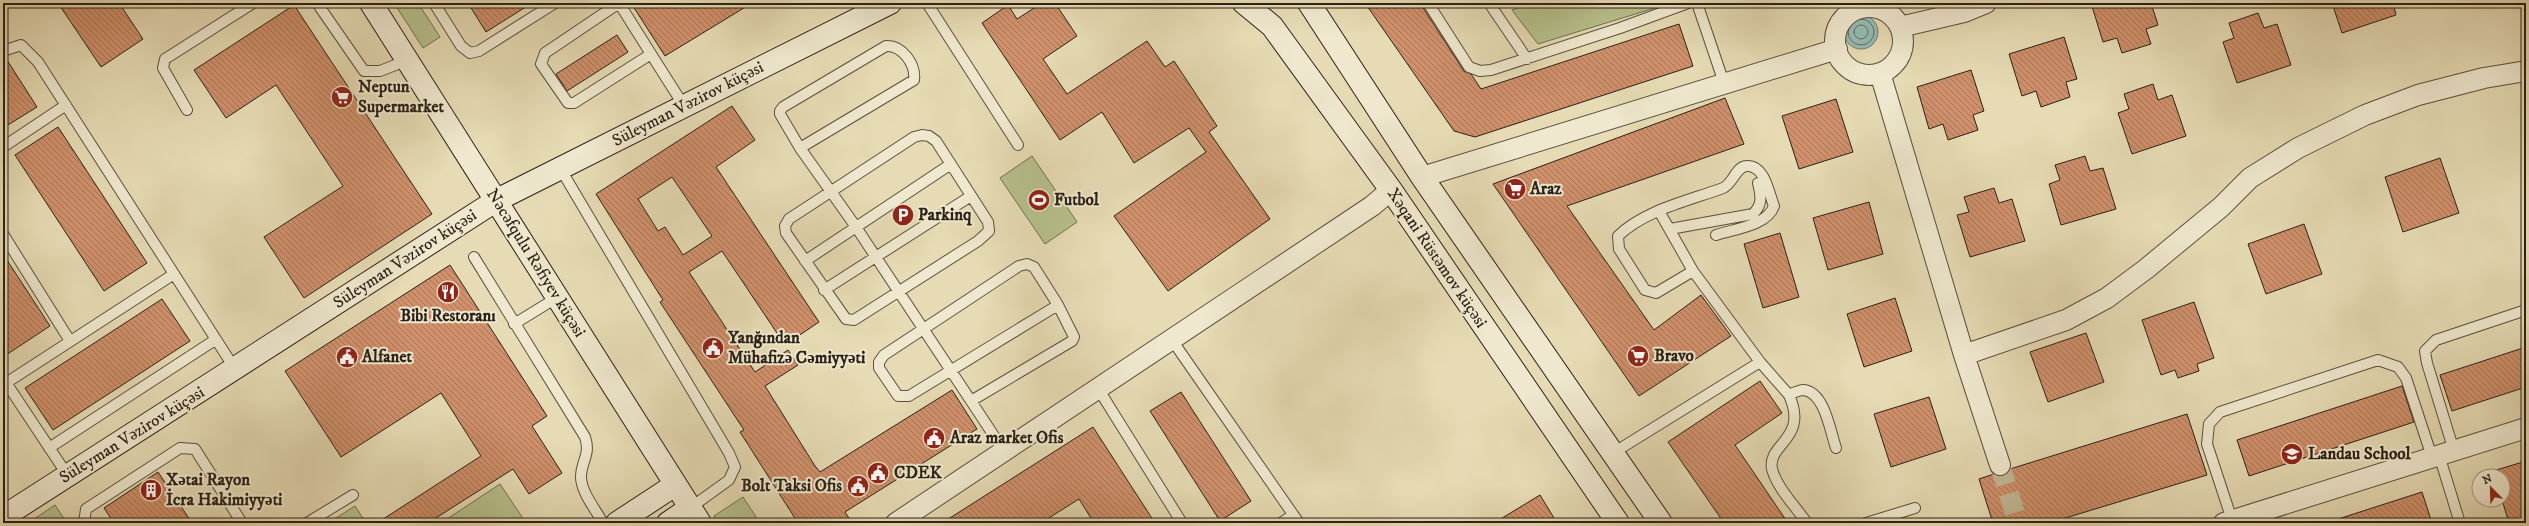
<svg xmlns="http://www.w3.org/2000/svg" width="2529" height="526" font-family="'IM FELL DW Pica',serif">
<defs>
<pattern id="building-back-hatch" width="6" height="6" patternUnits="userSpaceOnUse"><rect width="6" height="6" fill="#cf906b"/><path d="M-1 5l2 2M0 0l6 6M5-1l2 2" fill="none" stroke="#a87557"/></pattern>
</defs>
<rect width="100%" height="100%" fill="#e6dbb4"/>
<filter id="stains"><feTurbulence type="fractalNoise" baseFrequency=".005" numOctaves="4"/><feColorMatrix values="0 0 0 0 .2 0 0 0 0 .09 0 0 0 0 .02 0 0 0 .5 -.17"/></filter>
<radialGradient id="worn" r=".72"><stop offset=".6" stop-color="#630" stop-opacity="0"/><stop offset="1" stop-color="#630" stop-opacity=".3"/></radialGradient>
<!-- green -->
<path fill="#b6c08c" stroke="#707052" d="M394 3H418L440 37 423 48Z
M1532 3H1671L1538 44 1512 10Z
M1032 156 1077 222 1045 244 1000 178Z
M500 484 526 523H441Z
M743 497 760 523H719L714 516Z
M55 505 67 523H28Z
M355 506 366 523H328Z"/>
<!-- water -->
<path fill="#97bab3" stroke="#6c7d75" d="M1844 32a17 17 0 1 1 34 0a17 17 0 1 1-34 0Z"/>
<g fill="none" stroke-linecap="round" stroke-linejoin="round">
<!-- shore -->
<path stroke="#616e65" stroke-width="1" d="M1848 32a13 13 0 1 1 26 0a13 13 0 1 1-26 0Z
M1854 32a7 7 0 1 1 14 0a7 7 0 1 1-14 0Z"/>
</g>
<!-- building -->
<path fill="url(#building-back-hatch)" stroke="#2b2117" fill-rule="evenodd" d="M58 3H119L143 39 101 67Z
M468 3H532L486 32Z
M631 3H752L665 56Z
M1042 3H1055L1077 36 1043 59 1067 94 1147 41 1165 67 1174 61 1217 126 1209 132 1270 219 1168 291 1114 216 1206 152 1189 128 1134 163 1102 112 1060 140 982 23 1008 5 1017 19Z
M1365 3H1420L1464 71 1471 74 1481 89 1679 24 1693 66 1475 137 1454 131Z
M2091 3H2151L2158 25 2146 29 2151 44 2122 53 2117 38 2103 42Z
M2332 3H2393L2396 15 2342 33Z
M294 5 432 214 304 298 264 237 343 186 276 85 226 118 194 70Z
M2258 13 2264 28 2277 24 2291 65 2237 83 2223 42 2234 38 2229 23Z
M617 35 628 52 567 91 556 74Z
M2064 37 2077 79 2066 82 2070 97 2041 107 2036 91 2022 96 2009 54Z
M3 57H5L37 107 3 128Z
M1971 70 1984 111 1973 115 1978 130 1948 140 1943 124 1929 129 1917 87Z
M2153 84 2158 100 2172 95 2186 136 2132 154 2118 113 2129 109 2124 94Z
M1725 98 1744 144 1567 206 1654 330 1701 295 1731 336 1639 396 1493 184Z
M1836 99 1853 152 1799 169 1782 116Z
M732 106 755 140 716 167 819 322 785 345 722 251 689 272 755 372 788 350 798 365 765 386 815 466 820 472 952 390 977 429 845 512 852 523H798L740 432 744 430 660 302 663 300 596 194ZM672 177 712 236 683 255 665 227 658 231 638 199Z
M58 127 147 263 104 291 15 155Z
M2085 156 2090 171 2103 168 2116 209 2061 225 2049 184 2060 180 2055 165Z
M2440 158 2459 213 2403 232 2385 177Z
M1994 188 1999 203 2012 199 2025 241 1970 257 1957 215 1969 212 1964 197Z
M1869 202 1883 254 1828 270 1813 218Z
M2304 224 2322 274 2266 294 2248 244Z
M1780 233 1799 297 1763 308 1744 244Z
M3 254 50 326 3 357Z
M450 265 547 416 532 426 562 473 529 494 513 469 428 523H377L481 456 441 393 341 457 285 371Z
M1895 298 1912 351 1864 367 1847 314Z
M162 299 190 341 53 430 25 388Z
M2194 302 2214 358 2197 364 2199 371 2178 378 2175 370 2161 375 2142 320Z
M2086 333 2104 382 2048 402 2030 352Z
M2526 347V387L2452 411 2440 375Z
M1760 381 1782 413 1735 445 1788 523H1724L1668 442Z
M2402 386 2414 422 2249 476 2237 440Z
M1181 392 1251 501 1220 521 1150 411Z
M1929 397 1946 449 1891 467 1874 414Z
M2187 414 2207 475 2049 523H1993L1979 479 1994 474 2003 476 2010 469Z
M1093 427 1155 523H1094L1079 499 1041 523H942Z
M2526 461V523H2509L2502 500 2503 476H2494L2493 471Z
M158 472 192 523H114L104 508Z
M2422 492 2432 523H2335V520Z
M1540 495 1557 523H1494Z"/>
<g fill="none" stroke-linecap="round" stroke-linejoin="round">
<!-- street-tunnel -->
<path stroke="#c1b695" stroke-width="20" stroke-dasharray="20 10" stroke-linecap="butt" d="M2000 465 2018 523"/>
<!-- lane casing -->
<g stroke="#5a503e" stroke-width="12">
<path id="lane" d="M317 3 364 71H380L408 60
M434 3 461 46 470 53 479 51 555 3
M619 3 651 54 574 103H568L541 64 545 53Z
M927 3 1018 145
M1428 3 1469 67 1480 71 1491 70 1620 28 1688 3
M1489 3 1527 59
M1697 3 1724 83
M1855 3 1856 9
M3 51 21 45 38 62 235 369
M651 54 684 106
M187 110 163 68 165 59 253 3
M922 135 929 136 936 141 988 222 989 231 978 241 854 320 846 319 786 233 785 226 789 219 914 137Z
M3 147 66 105
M800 148 914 80C916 64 902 45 886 46L783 107 780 111V114L800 148 856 227 1004 451
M560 168 729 453 735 467 729 480 690 508
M1670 229 1753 214C1763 204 1761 196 1758 183
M3 234 70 341
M474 257 585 437C591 455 581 461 581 477 581 492 596 510 603 523
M805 261 951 164
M1027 264 1034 267 1058 305 909 396H898L879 368V362L884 355 1019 266Z
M1693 271 1656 293 1645 290 1619 249 1618 236C1645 210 1688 201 1723 188 1733 184 1736 166 1747 166 1765 165 1769 194 1774 206 1767 226 1734 229 1716 235
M824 290 971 196
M514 324 558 297
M1172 340 1299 523
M1760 362 1789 395C1793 393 1799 390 1804 390 1825 393 1830 431 1836 448
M3 378 68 476
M6 383 174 274
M1099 390 1182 523
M1789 395C1809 440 1767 443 1772 469 1777 488 1796 507 1807 523
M971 401 1072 341 1074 337 1058 305
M49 448 215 340
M2454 451 2427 363 2425 351 2436 340 2526 310
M1613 453 1760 362 1693 271 1659 211
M2439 455 2460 523
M84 523 86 509 180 448 195 449 242 523
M307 523 353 495
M1281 523 1293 515
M1866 523 1915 508
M2233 523 2207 444 2209 424 2220 412 2378 360 2398 367 2406 378 2432 457"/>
</g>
<!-- street casing -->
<g stroke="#5a503e" stroke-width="22">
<path id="street" d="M1835 41a34 34 0 1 1 68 0a34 34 0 1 1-68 0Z
M1900 27 1964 12 1986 3
M1880 73 1964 355 2000 465
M1422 177 1837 49
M1964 355 2066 320 2107 298 2146 269 2221 207 2250 178 2298 148 2365 115 2418 95 2484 78 2526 71
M896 523 1372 206 1391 190
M2224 523 2526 428"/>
</g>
<!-- secondary casing -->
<g stroke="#2b2117" stroke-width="24">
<path id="secondary" d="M371 3 700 523
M1244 3 1272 26 1391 190 1618 523
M1309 3 1422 177 1661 523
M3 517 497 200 890 3
M617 523 675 485
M668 523 690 508"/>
</g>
<!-- lane -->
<use href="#lane" stroke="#efe8ce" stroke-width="10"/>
<!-- street -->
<use href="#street" stroke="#efe8ce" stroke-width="20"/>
<!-- secondary -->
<use href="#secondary" stroke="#efe8ce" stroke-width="22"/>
</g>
<!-- icons -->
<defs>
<g id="supermarket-disc" transform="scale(1.15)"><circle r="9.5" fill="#8f2418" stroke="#efe8ce"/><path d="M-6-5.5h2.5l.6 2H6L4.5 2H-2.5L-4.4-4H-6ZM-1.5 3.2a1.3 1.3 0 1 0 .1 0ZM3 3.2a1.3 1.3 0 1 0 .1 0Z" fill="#fff"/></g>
<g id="stadium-disc" transform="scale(1.15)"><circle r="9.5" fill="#8f2418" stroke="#efe8ce"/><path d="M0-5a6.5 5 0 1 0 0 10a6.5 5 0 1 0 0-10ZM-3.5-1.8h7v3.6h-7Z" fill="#fff"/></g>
<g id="parking-disc" transform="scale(1.15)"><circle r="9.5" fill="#8f2418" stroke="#efe8ce"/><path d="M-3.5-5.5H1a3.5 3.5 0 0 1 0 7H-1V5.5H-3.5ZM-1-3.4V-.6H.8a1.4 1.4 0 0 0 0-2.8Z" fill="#fff"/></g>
<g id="restaurant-disc" transform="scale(1.15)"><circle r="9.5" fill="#8f2418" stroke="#efe8ce"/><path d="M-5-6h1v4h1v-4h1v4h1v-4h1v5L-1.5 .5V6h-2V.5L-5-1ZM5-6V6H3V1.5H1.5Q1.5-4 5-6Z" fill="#fff"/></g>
<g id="civic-disc" transform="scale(1.15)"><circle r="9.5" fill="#8f2418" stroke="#efe8ce"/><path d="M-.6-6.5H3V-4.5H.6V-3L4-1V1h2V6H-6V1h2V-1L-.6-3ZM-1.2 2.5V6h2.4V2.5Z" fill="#fff"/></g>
<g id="school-disc" transform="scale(1.15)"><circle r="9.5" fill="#8f2418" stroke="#efe8ce"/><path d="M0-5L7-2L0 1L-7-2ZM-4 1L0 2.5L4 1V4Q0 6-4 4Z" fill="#fff"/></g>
<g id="building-disc" transform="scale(1.15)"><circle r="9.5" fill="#8f2418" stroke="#efe8ce"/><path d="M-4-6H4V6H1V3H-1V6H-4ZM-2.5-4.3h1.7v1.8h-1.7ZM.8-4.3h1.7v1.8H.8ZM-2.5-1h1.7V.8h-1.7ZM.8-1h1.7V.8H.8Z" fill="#fff"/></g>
</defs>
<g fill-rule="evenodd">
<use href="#supermarket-disc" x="342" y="97"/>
<use href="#supermarket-disc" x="1515" y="189"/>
<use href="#stadium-disc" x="1039" y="200"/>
<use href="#parking-disc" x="903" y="215"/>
<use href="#restaurant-disc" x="448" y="292"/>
<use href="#civic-disc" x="713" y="348"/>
<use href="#supermarket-disc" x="1638" y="356"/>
<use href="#civic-disc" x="347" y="357"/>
<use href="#civic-disc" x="934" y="438"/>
<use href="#school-disc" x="2292" y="454"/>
<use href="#civic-disc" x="878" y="473"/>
<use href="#civic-disc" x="858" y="486"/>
<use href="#building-disc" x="151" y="490"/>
</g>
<g text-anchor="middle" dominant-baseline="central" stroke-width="4" stroke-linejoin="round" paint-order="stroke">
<!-- poi labels -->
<g font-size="17" font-weight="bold" fill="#2b2117" stroke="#efe8ce" text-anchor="start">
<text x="358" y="87">Neptun<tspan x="358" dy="20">Supermarket</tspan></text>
<text x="1530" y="189">Araz</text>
<text x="1054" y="200">Futbol</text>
<text x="918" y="215">Parkinq</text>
<text x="448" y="316" text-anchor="middle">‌Bibi Restoranı</text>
<text x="728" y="338">Yanğından<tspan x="728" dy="20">Mühafizə Cəmiyyəti</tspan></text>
<text x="1654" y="356">Bravo</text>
<text x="362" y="357">Alfanet</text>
<text x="950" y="438">Araz market Ofis</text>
<text x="2308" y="454">Landau School</text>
<text x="894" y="473">CDEK</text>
<text x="166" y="480">Xətai Rayon<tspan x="166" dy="20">İcra Hakimiyyəti</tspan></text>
<text x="842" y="486" text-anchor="end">Bolt Taksi Ofis</text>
</g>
<!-- street labels -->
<g font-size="17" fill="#2b2117" stroke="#efe8ce">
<text transform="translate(688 104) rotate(-27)">Süleyman Vəzirov küçəsi</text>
<text transform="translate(1437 258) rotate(56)">Xəqani Rüstəmov küçəsi</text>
<text transform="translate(405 259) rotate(-33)">Süleyman Vəzirov küçəsi</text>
<text transform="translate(536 263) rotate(58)">Nəcəfqulu Rəfiyev küçəsi</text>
<text transform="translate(132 435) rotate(-32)">Süleyman Vəzirov küçəsi</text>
</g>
</g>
<!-- margin -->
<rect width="2529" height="526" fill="none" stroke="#e6dbb4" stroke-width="16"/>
<rect x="4" y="4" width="2521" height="518" fill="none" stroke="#2b2117" stroke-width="2"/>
<rect x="8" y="8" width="2513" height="510" fill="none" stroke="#2b2117"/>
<!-- north arrow -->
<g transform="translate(2491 488) rotate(337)"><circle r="19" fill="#efe8ce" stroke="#a19885"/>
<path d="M0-3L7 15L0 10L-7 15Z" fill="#8f2418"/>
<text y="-6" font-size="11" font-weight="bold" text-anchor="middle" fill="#2b2117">N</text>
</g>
<rect width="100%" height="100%" filter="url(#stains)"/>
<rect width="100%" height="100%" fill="url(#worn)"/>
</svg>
